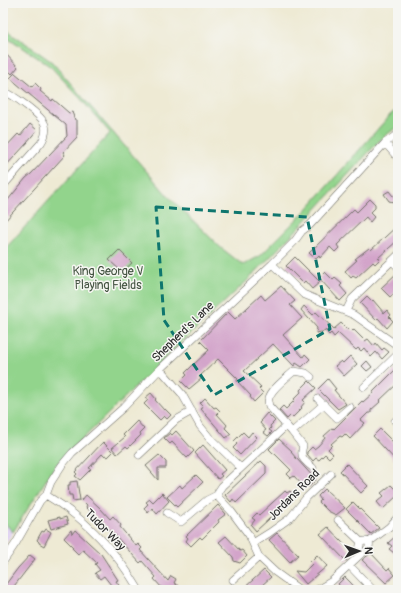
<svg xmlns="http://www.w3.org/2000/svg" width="401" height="593" font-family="Pangolin,sans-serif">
<rect width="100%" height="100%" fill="#f6f6f2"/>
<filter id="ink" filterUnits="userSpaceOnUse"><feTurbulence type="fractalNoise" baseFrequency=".025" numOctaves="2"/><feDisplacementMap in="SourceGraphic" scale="8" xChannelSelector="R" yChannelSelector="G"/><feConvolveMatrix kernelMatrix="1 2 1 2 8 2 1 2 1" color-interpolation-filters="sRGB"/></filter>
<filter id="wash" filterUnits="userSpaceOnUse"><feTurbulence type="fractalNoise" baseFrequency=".012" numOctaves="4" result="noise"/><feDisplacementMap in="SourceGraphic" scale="16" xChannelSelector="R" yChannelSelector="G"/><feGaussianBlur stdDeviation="0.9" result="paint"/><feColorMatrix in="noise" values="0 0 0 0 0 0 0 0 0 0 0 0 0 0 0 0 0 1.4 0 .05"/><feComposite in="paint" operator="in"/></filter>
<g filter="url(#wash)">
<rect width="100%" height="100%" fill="#eeead4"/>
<!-- built -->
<path fill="#e1d4f3" d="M3 521 13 532 3 547Z"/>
<!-- green -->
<path fill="#92d48c" stroke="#5e805c" d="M3 27 52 62 168 196 220 247 243 265 260 256 307 209 391 114 398 109V126L380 140 312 214 247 281 171 352 55 466 13 532 3 521V251L110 133 80 98 51 67 3 34Z"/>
<g id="blocks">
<!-- building -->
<path fill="#d3a4ca" d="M3 51 18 67 12 74 3 65Z
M15 73 32 87 35 83 41 89 40 91 52 101 53 99 69 113 72 112 75 120H77V137L63 152 65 155 3 223V206L26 178 31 174 67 136 66 125 10 78Z
M30 124 37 130 27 142H28L3 169V150L18 134 20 136Z
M389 191 393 196 398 197V203L389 201 384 194Z
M370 199 375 204V208L370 213 374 217 370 222 366 217 337 245 339 248 335 252 330 247 320 258 319 256 316 259 309 253 354 209 357 212Z
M398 225V240L378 258 380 259 375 264 373 262 356 278 353 276 351 278 345 271 357 260 355 259 369 248 371 250Z
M119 250 132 263 122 272 109 260Z
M295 257 320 282 312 289 305 281 303 283 286 266Z
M325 272 333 280 335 278 342 284 340 286 347 294 340 301 319 278Z
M398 272V290L390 297 381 288Z
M281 286 295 301 290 305 302 318 283 335 303 357 305 354 310 359 302 367 296 363 294 366 273 344 244 371 261 387 259 389 263 393 254 402 250 397 251 396 237 381 238 379 218 359 199 377 201 379 189 389 181 381 187 375 185 373 192 366 209 350 200 341 228 312 235 319 261 295 265 300Z
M367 296 372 301 373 300 384 313 387 310 391 315 389 317 393 321 387 328 378 318 376 320 360 303Z
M304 306 313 315 316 312 334 329 341 323 348 330 350 328 353 331 354 330 365 341 368 339 374 346 376 343 382 350 384 348 389 352 382 359 376 352 371 357 364 348 361 351 358 348 356 350 338 333 334 337 331 333 329 335 325 330 322 332 316 333 317 328 301 310Z
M350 356 357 364 344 376 335 366 341 361 343 363Z
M367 361 372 367 367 371 362 366Z
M398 367V383L379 401 380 402 371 410V413H368L361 420 365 423 350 439 345 434 342 437 340 436 331 444 332 445 328 449 333 454 329 458 325 454 319 460 316 458 313 461 307 454V452L312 447 314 449 318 446 325 438 324 436 333 428 334 429 362 401 363 402 373 393V392Z
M328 379 336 389 334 390 346 404 338 409 318 389Z
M309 381 316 388 303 400 305 402 301 407 302 408 293 417 291 415 287 419 279 410 283 406 286 409 295 400 294 399 301 392 300 390Z
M151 393 156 399 155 400 164 410 165 409 171 415 167 419 164 416 160 420 144 404 148 400 145 398Z
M205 398 214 408 216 407 220 411 217 414 227 425 225 428 231 434 226 438 201 409 203 406 200 403Z
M267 413 275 421 270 426 271 428 269 430 272 432 268 436 263 432 266 430 260 423 262 421 261 420Z
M137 421 144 429 140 433 141 435 128 448 126 446 117 454 112 448 125 437 123 435Z
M380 429 398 447V463L373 436Z
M176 431 194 451 187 458 172 442 170 444 164 438 170 433 172 435Z
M243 432 248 437 252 432 257 437 240 455 233 448 237 444 234 441Z
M279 439 292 451 291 452 296 458 316 480 309 487 306 484 303 486 294 476 291 478 287 474 291 470 275 454 273 453 269 449Z
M103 442 113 452 108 457 105 455 104 456 102 454 89 468 91 469 80 480 75 476 77 474 75 472Z
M203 445 225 470 220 474 222 476 218 479 195 453Z
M159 455 166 462V468H158V480L146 466Z
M261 461 266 466V474L236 503 233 499 231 502 225 495Z
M347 464 368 486 361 493 340 471Z
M196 475 203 482 177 507 167 497 180 485 182 488Z
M77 481 80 500 73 501 72 495H69L68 485H70V482Z
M391 485 398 492V495L383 509 377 502 384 496 381 493Z
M325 489 345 508 336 515 328 511 319 502 321 500 318 496Z
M285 491 287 493 290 491 294 496 256 531 251 525 255 520 252 518 257 513 259 515Z
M162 493 169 501 157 514 152 508 148 513 144 508 148 504 146 502 150 499 153 502Z
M86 495 100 508 110 519 113 516 121 525 120 527 136 546 138 544 142 548 140 550 168 581 171 576 176 579 174 583 185 590H166L162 588 154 579 156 577 142 561 140 563 113 533 86 507 87 505 82 500Z
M353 502 379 528 371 534 346 509Z
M218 505 226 514 218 520 219 522 202 539 200 537 191 546 186 541 188 538 186 536Z
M60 517V519L66 517 68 524 51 529 48 520Z
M328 527 353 554 346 561 320 534Z
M46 529 51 532 44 546 39 543V542L37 540 42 531 44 532Z
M71 530 72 534 75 530 101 554 118 580 116 581 122 590H104L111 585 104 576 100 579 95 573 100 570 95 564 97 563 83 550 78 554 72 548 73 547 64 538Z
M277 533 298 555 290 562 269 540Z
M398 534V549L394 553 389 549 392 546 388 543Z
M226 536 240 551 242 550 247 556 240 563 234 561 233 557 219 542Z
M371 553 387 570 389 568 395 575 386 583 362 560Z
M30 555 35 559 11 590H3V588L18 568Z
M317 555 327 566 306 584 295 571 304 572 312 564 310 562Z
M264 570 271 577 261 586 265 590H242Z
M345 577 351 583 357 590H344L338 584Z"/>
</g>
</g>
<g filter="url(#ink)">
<use href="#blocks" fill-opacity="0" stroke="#6f6e66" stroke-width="1"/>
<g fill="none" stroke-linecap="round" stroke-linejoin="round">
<!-- minor casing -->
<g stroke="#6f6e66" stroke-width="8">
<path id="minor" d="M3 91C12 94 43 116 45 125 47 132 45 137 41 143L3 186
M385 143 398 158
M392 261 398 267
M272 264 303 294 354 315 398 346
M346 311 352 299 398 255
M160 369 182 394 200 426 209 437 241 468
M311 377 306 373 294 371C286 379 264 393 269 406L292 432 324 404
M364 387 398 354
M318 399 337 418 350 407
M395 421 398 424
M286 426 222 486 218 492V497L231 511 249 535 259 557 275 572 300 590
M292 432 303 446C299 458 305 461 313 468
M139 455 176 420 192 411
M46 495C85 518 116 551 139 590
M167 513 181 522 207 500 217 495
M338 520 361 542
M253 543 269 533 290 518 307 497 331 474
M361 554C366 551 371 549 369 542
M3 562 16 543 40 501 46 495 51 482 62 465 72 453 124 407 160 369 272 264 294 242 302 231 310 225 385 143 398 134
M350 566 373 590
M233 580 259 557
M317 590 332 581 361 554 359 549 361 542 365 541 369 542 389 527 398 517"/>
</g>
<!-- minor -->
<use href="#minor" stroke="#fff" stroke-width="7"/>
</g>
</g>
<!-- marked area -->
<path fill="none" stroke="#0f766e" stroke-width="3" stroke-dasharray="8 5" stroke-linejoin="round" d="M156 207 307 217 330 329 214 395 164 320Z"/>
<g text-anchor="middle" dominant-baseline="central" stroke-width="3" stroke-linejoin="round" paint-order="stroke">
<!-- park labels -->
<g font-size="12" fill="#455543" stroke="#f6f6f2">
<text x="108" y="271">King George V<tspan x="108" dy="14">Playing Fields</tspan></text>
</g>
<!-- street labels -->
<g font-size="12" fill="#2b2b2b" stroke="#f6f6f2">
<text transform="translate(183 332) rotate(-44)">Shepherd's Lane</text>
<text transform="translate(294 495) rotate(-45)">Jordans Road</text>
<text transform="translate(105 530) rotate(46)">Tudor Way</text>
</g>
</g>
<!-- margin -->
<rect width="401" height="593" fill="none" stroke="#f6f6f2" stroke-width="16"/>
<!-- north arrow -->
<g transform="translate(359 551) rotate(88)" stroke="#f6f6f2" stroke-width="3" paint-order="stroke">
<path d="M0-3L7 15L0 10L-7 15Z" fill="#2b2b2b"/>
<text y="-6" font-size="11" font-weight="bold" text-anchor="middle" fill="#2b2b2b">N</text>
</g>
</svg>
